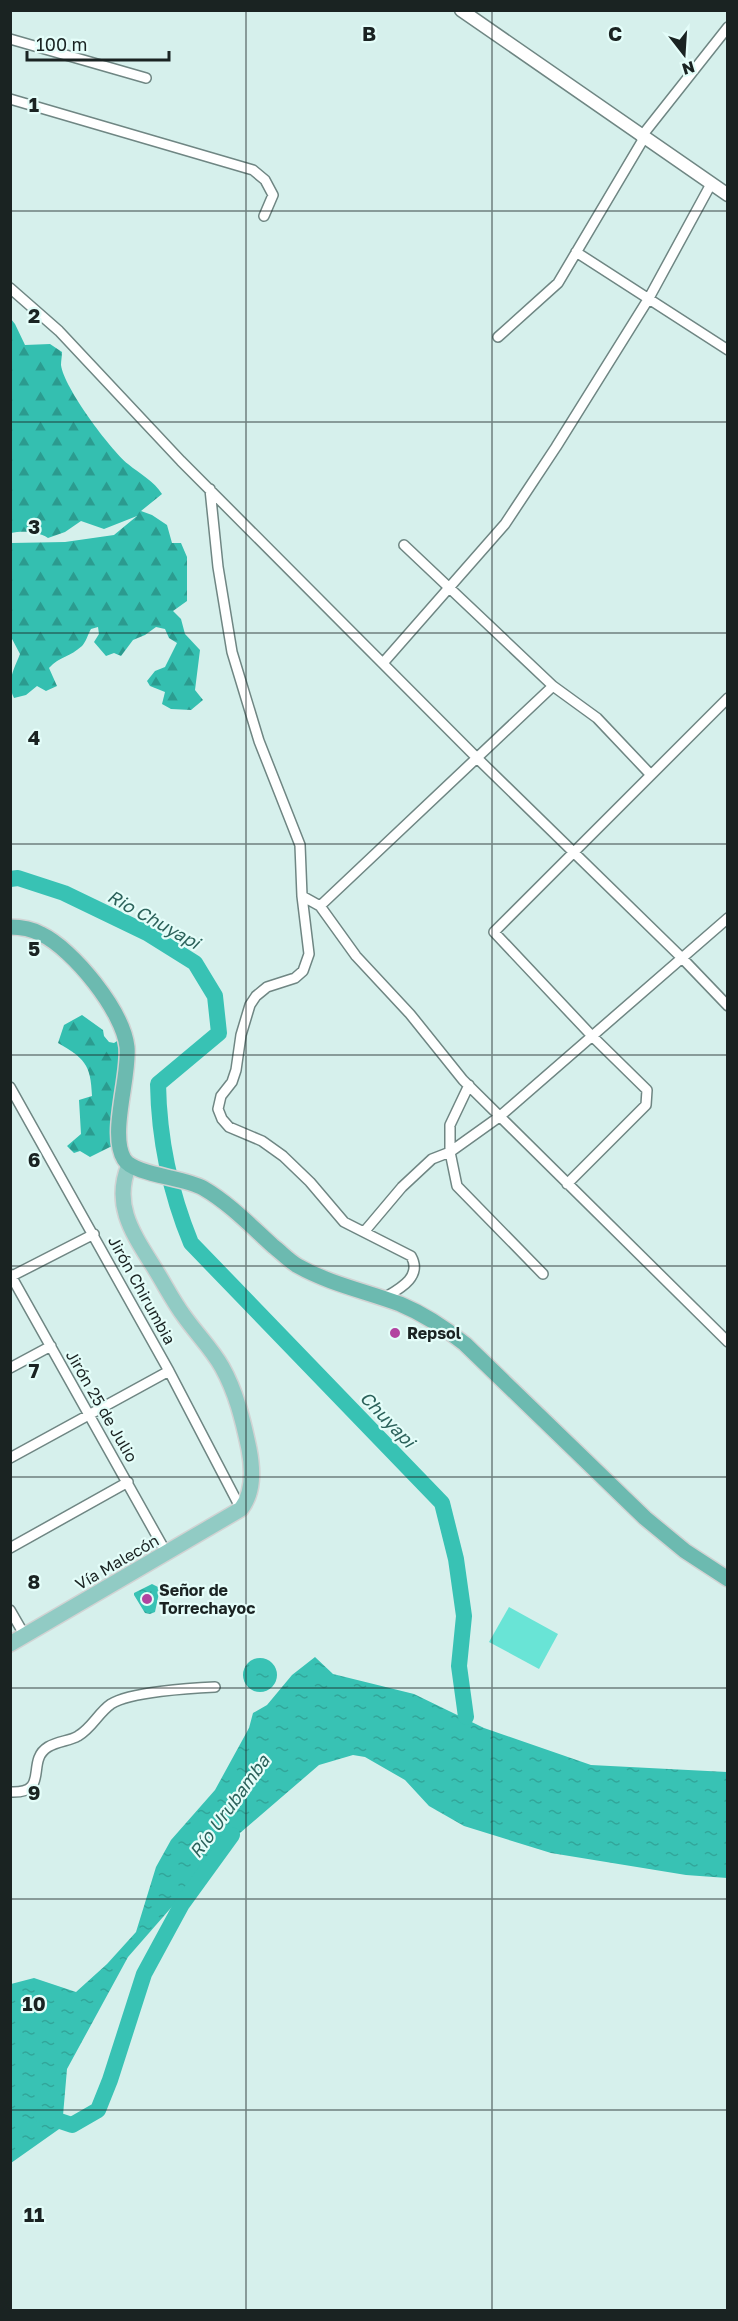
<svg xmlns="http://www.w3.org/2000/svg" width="738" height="2321" font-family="'Golos Text',sans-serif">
<defs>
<pattern id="forest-firs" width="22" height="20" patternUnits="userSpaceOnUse" patternTransform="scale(1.5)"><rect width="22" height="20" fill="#34bfb0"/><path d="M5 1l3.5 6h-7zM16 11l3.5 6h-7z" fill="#2b9b8f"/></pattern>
<pattern id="water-ripples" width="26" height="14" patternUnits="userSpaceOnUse" patternTransform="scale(1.5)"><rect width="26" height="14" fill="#38c2b4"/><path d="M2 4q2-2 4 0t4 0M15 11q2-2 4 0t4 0" fill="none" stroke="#31a69a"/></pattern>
</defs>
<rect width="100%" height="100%" fill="#d6f0ec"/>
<!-- forest -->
<path fill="url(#forest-firs)" d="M11 319 15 324 25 345 50 344 62 352C62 356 61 361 61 365 64 388 110 449 128 464 140 474 154 481 162 494L141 511 152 515 167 525 172 543H181L187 557V601L173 611 181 619 185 634 200 650 195 690 203 700 191 710 171 709 162 704 165 692 150 686 147 681 155 671 165 667 177 643 169 638 165 629 156 627 145 635 133 640 121 656 114 653 106 656 94 642 99 634 98 627 91 629C88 634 86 642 82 646 70 657 60 656 49 668L57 686 46 691 37 686 26 695 14 698C6 682 14 669 20 654L11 637V543L65 542 114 535 137 516 104 529 81 521 65 532 48 538C37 531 22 531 11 533Z
M82 1015 103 1030 104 1036 109 1042 114 1043 123 1037 120 1148 110 1147 90 1157 80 1151 74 1153 67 1146 81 1134 79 1100 92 1096C91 1064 84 1058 58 1043L64 1025Z"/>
<!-- pitch -->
<path fill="#69e4d6" d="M509 1607 558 1634 539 1669 489 1642Z"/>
<!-- water -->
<path fill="url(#water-ripples)" d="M152 1584 160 1588 155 1612 150 1614 145 1613 134 1595V1593Z
M315 1657 333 1674 414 1694 484 1728 591 1765 727 1772V1878L686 1875 551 1853 464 1826 429 1806 405 1780 365 1757 353 1755 319 1765 226 1845 128 1957 67 2069 62 2127 11 2163V1984L34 1978 76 1992 107 1964 136 1932 156 1867 171 1840 215 1790 249 1728 253 1713 267 1705 292 1675Z
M243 1675a17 17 0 1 1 34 0a17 17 0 1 1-34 0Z"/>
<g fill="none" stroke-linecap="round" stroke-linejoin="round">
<!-- river -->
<path stroke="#38c2b4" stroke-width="16" d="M10 879 18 878 64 893 147 933 195 963 215 996 219 1033 158 1084C159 1140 170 1192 191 1243L442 1503 456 1559 464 1616 459 1666 466 1717
M42 2115 72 2125 98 2110 110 2080 144 1974 182 1904 232 1835"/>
<!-- minor casing -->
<g stroke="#6f8683" stroke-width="12">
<path id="minor" d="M10 39 146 78
M10 99 253 170 265 180 273 195 264 216
M641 137 728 27
M576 252 728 350
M10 288 59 331 181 461 477 758 682 958 728 1006
M498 337 558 283 644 138
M210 489 218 567 232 652 259 741 300 845 302 896 309 954 303 971 295 978 267 987 256 996 250 1005 241 1035 236 1070 232 1082 221 1096 218 1109 222 1119 229 1127 262 1141 283 1156 310 1182 344 1222 411 1256C423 1277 399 1289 384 1298
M404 545 553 686 597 718 651 775
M383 663 505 524 556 447 649 298 711 184
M302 896 320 906 356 956 410 1014 463 1080 728 1342
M320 906 553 686
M469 1085 450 1125V1152L457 1186 543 1274
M10 1087 169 1371 241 1509
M567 1184 646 1105 647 1090 592 1036 494 932 728 698
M364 1232 402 1187 432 1159 450 1152 499 1117 728 918
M10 1274 167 1554
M10 1277 94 1234
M10 1368 51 1346
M10 1458 169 1371
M10 1548 128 1482
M10 1610 25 1636
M10 1792C51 1794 25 1761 48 1747 58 1741 70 1741 78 1736 92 1728 98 1713 111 1704 130 1692 190 1688 215 1687"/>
</g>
<!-- tertiary casing -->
<g stroke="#6f8683" stroke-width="15">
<path id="tertiary" d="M461 10 728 195"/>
</g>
<!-- primary casing -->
<g stroke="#d1d3d3" stroke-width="18">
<path id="primary" d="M10 1644 241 1509C254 1492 253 1470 249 1449 243 1420 236 1392 222 1367 212 1349 196 1333 184 1316 173 1301 165 1285 155 1269 134 1235 112 1206 129 1165"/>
</g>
<!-- trunk casing -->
<g stroke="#d1d3d3" stroke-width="18">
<path id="trunk" d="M10 927C21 927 32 929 41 934 73 949 123 1011 127 1047 130 1076 109 1134 124 1159 133 1175 184 1177 203 1188 229 1203 251 1226 273 1246 281 1252 289 1261 298 1266 330 1284 365 1291 400 1304 424 1314 445 1328 465 1344L645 1518 685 1551 728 1579"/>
</g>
<!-- minor -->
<use href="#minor" stroke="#fff" stroke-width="9"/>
<!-- tertiary -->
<use href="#tertiary" stroke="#fff" stroke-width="12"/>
<!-- primary -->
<use href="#primary" stroke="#91cbc4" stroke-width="15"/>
<!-- trunk -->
<use href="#trunk" stroke="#6cbab0" stroke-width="15"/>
</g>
<!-- grid -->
<path fill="none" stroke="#1a2322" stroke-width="1.5" stroke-opacity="0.55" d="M246 10V2310M492 10V2310M10 211H728M10 422H728M10 633H728M10 844H728M10 1055H728M10 1266H728M10 1477H728M10 1688H728M10 1899H728M10 2110H728"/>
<!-- markers -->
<g fill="#b243a0" stroke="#e4fdf9" stroke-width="2">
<circle cx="395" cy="1333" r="6"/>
<circle cx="147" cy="1599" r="6"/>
</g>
<g text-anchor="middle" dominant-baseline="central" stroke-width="4.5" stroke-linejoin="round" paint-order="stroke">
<!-- street labels -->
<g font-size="16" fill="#1a2322" stroke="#e4fdf9">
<text transform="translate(142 1290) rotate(61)">Jirón Chirumbia</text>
<text transform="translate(102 1406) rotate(60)">Jirón 25 de Julio</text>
<text transform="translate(117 1562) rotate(-30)">Vía Malecón</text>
</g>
<!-- poi labels -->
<g font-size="16" font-weight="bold" fill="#1a2322" stroke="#e4fdf9" text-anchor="start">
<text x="407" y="1333">Repsol</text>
<text x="159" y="1590">Señor de<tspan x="159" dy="18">Torrechayoc</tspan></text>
</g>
<!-- water labels -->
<g font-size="18" font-style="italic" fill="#2c625b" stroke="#e4fdf9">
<text transform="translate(154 919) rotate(29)">Rio Chuyapi</text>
<text transform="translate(388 1419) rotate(46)">Chuyapi</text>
<text transform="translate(229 1806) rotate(-54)">Río Urubamba</text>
</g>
</g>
<g font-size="20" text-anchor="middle" font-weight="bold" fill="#1a2322" stroke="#e4fdf9" stroke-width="4.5" stroke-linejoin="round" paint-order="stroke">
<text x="369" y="41">B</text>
<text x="615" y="41">C</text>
<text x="34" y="112">1</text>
<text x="34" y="323">2</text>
<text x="34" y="534">3</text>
<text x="34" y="745">4</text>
<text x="34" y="956">5</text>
<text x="34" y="1167">6</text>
<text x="34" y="1378">7</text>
<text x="34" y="1589">8</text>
<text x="34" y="1800">9</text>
<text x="34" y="2011">10</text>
<text x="34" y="2222">11</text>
</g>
<!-- border -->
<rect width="738" height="2321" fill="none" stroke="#1a2322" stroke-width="24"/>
<!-- north arrow -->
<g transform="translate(684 54) rotate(163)" stroke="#e4fdf9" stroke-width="4.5" paint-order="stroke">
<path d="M0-4.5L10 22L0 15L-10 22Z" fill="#1a2322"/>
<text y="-9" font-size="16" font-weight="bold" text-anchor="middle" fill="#1a2322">N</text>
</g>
<!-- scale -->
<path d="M27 51v9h142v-9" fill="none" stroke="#1a2322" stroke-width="3"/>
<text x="36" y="51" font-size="18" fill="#1a2322" stroke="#e4fdf9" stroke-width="4.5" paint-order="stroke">100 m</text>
</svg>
